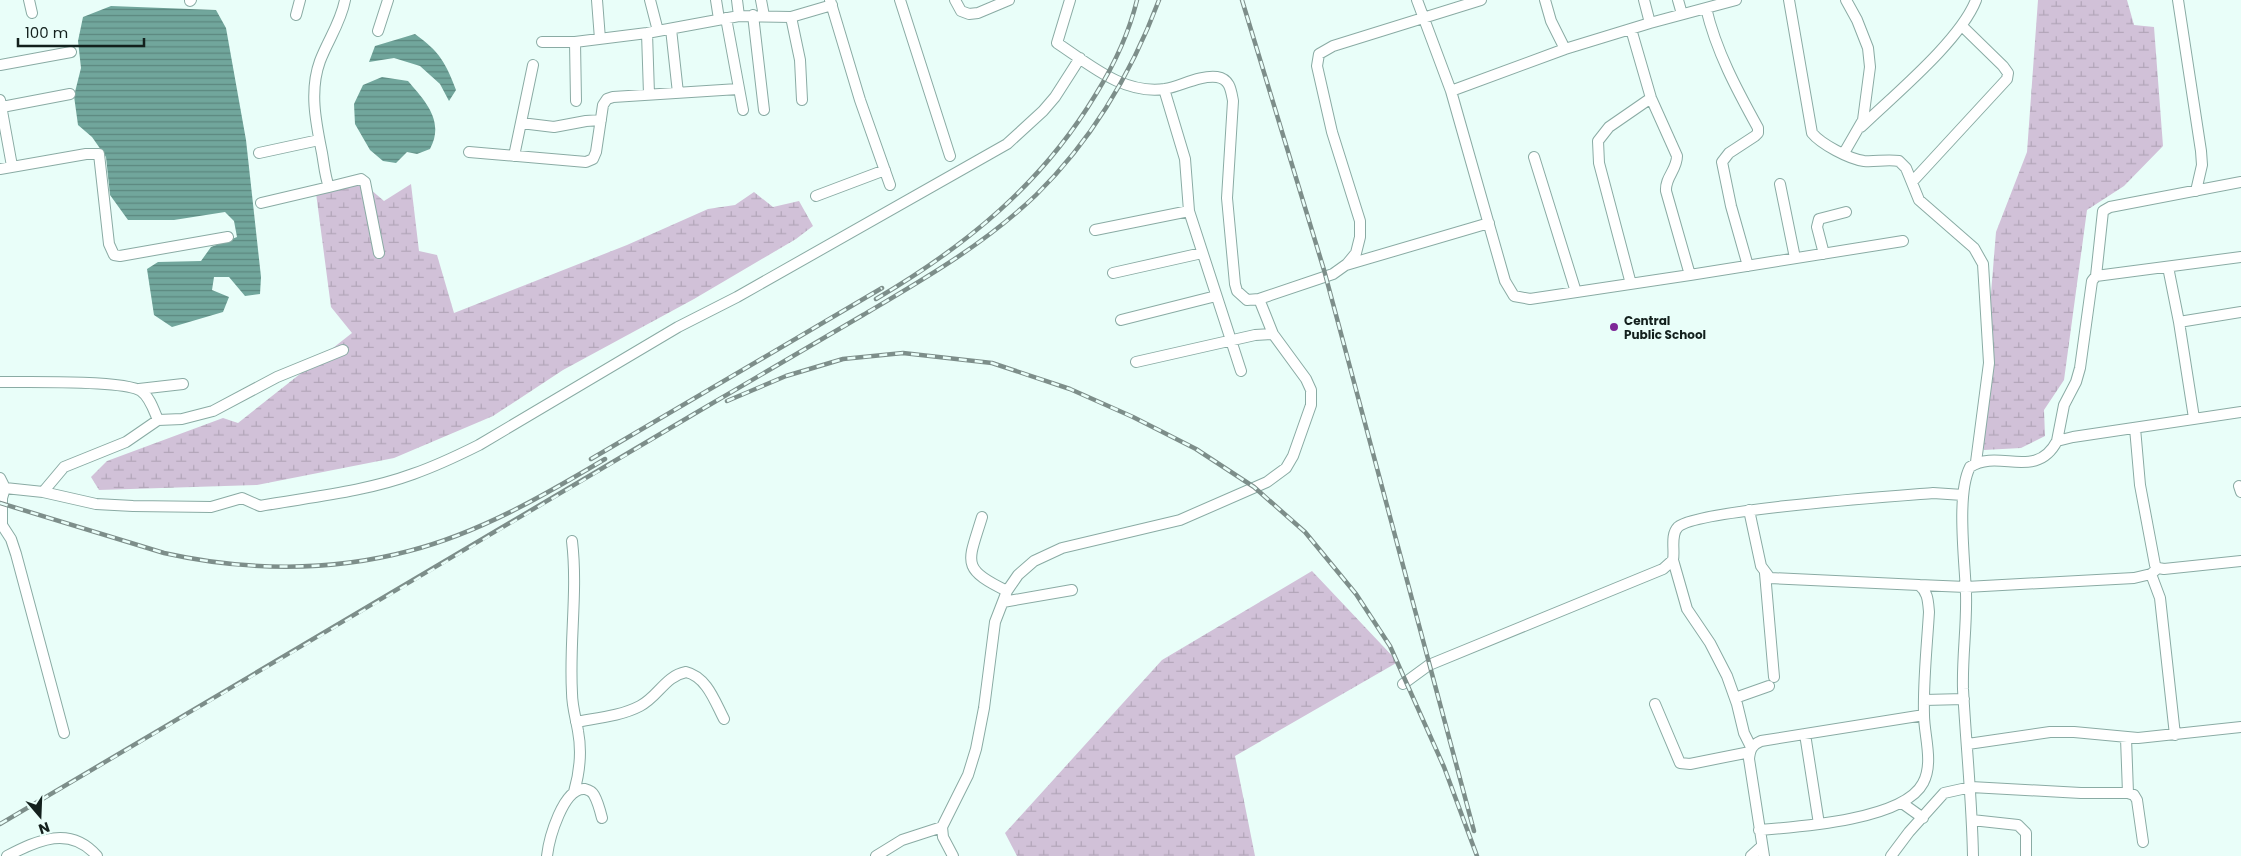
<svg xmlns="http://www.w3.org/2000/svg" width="2241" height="856" font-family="Poppins,sans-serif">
<defs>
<pattern id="wetland-marsh" width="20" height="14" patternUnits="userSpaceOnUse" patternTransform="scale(1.25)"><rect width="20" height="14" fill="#d1c1d8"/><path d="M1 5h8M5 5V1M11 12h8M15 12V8" fill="none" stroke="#b3a6b9"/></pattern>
<pattern id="water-rules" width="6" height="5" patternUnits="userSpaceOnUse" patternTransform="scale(1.25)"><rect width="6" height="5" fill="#71a69c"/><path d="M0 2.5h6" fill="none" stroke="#5c877f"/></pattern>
</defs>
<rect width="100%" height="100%" fill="#e9fef9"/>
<!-- wetland -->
<path fill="url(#wetland-marsh)" d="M2038 0H2127L2134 25 2154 27 2163 146 2124 186 2087 210 2064 380 2044 410 2045 436 2021 448 1984 450 1979 441 1996 232 2027 152Z
M363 183 384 201 411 184 419 251 437 255 454 313 627 245 708 209 735 205 754 192 773 207 799 201 813 226 796 239 694 299 563 370 493 416 394 458 257 485 99 490 91 477 107 461 223 418 238 423 352 333 331 307 316 193Z
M1312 571 1398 662 1235 756 1255 856H1017L1005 833 1162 660Z"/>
<!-- water -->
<path fill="url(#water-rules)" d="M111 6 216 10 226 28 246 140 261 277 260 294 245 296 229 277H214L212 290 229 297 223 312 172 327 154 315 147 269 158 262 201 261 211 247 237 237 234 221 225 212 174 220H128L110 195 106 157 92 137 78 125 74 96 81 68 78 41 83 17Z
M415 34C439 51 446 63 456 90L449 101 440 84 420 66 394 58 369 62 375 46Z
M382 77 408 81C425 101 445 121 430 149L417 154 407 152 396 163 383 161 370 150 355 124 354 104 363 85Z"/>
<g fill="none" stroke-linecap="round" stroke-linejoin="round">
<!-- minor casing -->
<g stroke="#8aaba4" stroke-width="12">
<path id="minor" d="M29 0 32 13
M345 0C341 22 328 40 320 61 309 91 316 123 322 153 324 164 325 177 329 187L361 179 365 182 379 253
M597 0 600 39
M650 0 658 31
M716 0 719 19
M737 0 739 16
M761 0 764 16
M830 0 860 100 890 185
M900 0 950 156
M955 0 961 11 969 14 978 13 1009 0
M1070 0 1057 43C1089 64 1123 95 1165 89 1181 86 1200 75 1217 77 1230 79 1231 90 1233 101L1227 198 1235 284 1237 291 1247 300 1259 299
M1417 0 1451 91 1565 49 1650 23
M1545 0 1551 21 1565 49
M1644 0 1650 23 1736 0
M1678 0 1682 14
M1789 0 1812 133C1821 144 1849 159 1864 161 1875 162 1887 159 1899 161L1906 168 1919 200 1974 248 1983 264 1989 363 1976 462
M2178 0 2201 151 2202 165 2196 191
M190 1 191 0
M1706 8C1716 51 1737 90 1758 128V133L1755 136 1729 153 1722 162 1731 206 1748 266
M296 15 300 0
M753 15 764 110
M791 17 800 60 802 100
M726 18 743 110
M671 29 678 93
M1631 29 1651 98 1677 156C1677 170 1665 177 1666 191L1690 275 1903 241
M378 31 388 0
M647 33 649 94
M542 42H575L647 33 739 16 791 17 832 5
M575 42 576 101
M0 65 71 52
M1164 89 1185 159 1189 211 1241 371
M1451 91 1505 281 1514 296 1530 299 1690 275
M0 100 12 166
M2 107 70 94
M521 123 554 127 586 121 601 120
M1861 127C1894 95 1960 41 1976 0
M469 152 586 162 593 159 596 152 603 105 607 99 613 97 738 89
M259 153 319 140
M1844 153 1863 120 1870 67 1868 48 1857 20 1846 0
M514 156 533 65
M1534 157 1576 292
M0 169 86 154H99L109 244 114 255 120 256 228 237
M1912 182 2007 79 2008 73 2003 66 1962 26
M1780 184 1795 258
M816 196 885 170
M261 203 329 187
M1095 230 1189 211
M1824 254 1817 227 1819 219 1846 212
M1346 265 1489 223
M2168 267 2179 322 2194 418
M1113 273 1202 253
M2096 276 2103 211 2110 207 2241 182
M1631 284 1599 163 1598 141 1609 127 1651 98
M1121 320 1216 296
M2179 322 2241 312
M1136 362 1255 335 1273 334
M0 382C23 382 126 380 141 391 150 397 154 411 158 420L126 442 64 467 43 492
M139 389 183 384
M158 420 182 419 213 411 277 377 343 350
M2135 428 2140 485 2155 565 2158 568 2164 569 2241 561
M2057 441 2064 405 2076 382 2080 368 2092 281 2096 276 2241 257
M0 478 5 488 2 498V523
M2239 486 2241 492
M5 488 43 492 96 504 133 506 211 507 242 498 260 506C310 497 364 492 413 474 436 466 457 456 479 445L678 327 737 297 1007 144 1043 111 1055 97 1080 58
M1749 510 1761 566 1770 578 1919 585C1928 592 1928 601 1929 612 1927 646 1923 681 1924 715 1924 735 1934 763 1923 783 1904 820 1798 827 1759 830
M982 517C968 563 960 568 1007 591
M0 522 11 539 16 554 64 733
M572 541C578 592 569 642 572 693 572 706 576 719 578 731 582 752 580 771 574 792
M1673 560 1687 609 1710 643 1727 676 1737 704 1744 733 1751 747
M1765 573 1774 677
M2151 574 2160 598 2175 735
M1919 585 1966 587 2134 578 2151 574 2158 568
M1003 602 1072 590
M1403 684 1429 665 1663 569 1673 560C1675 550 1670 535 1678 527 1696 510 1896 496 1933 493L1963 495
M1735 698 1769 686
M1924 700 1964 699
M1655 704 1680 763 1690 764 1750 752
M576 722C597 718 621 716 640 706 658 697 665 676 686 672 707 677 715 702 724 719
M1805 734 1819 824
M2126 738 2128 793
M1968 744 2050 732H2074L2138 738 2241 727
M1902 803 1923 818
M1972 820 2018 825 2026 833V856
M7 856C38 840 70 825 97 856
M547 856C549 839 563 787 585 789 589 790 592 791 594 795 598 802 600 810 602 818
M876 856 902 840 942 827
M953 856 943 837 942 827 968 775 976 749 984 708 995 622 1007 591 1018 575 1034 561 1062 548 1180 520 1267 482 1286 468 1293 456 1311 405V390L1306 379 1273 334 1259 299 1333 274 1347 264 1356 253 1360 237V221L1332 132 1317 66 1319 54 1333 46 1481 0
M1751 856 1762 846
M1764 856 1749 759C1750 749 1752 745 1761 741L1924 715
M1891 856 1909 832 1944 793 1971 787 2081 793H2128L2134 795 2137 800 2143 842
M1973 856C1972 800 1966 745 1963 689 1962 657 1967 626 1966 594 1965 562 1956 494 1970 467 1999 448 2036 481 2057 441L2073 437 2241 412"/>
</g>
<!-- minor -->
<use href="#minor" stroke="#fff" stroke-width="10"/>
<!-- rail casing -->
<g stroke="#7d8e8a" stroke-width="4.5">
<path id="rail" d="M1242 0 1324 270 1474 831
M876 299C966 246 1042 184 1096 94 1114 65 1129 33 1137 0
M727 401 786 376 843 359 903 353 992 363 1070 389 1133 417 1196 449 1254 487 1305 532 1356 594 1390 646 1444 767 1477 856
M591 459 882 288
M0 503 164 553C244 571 330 572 409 551 479 533 543 496 605 459
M0 824C232 688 464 552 694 414 750 381 807 348 863 315 924 279 985 244 1036 195 1091 141 1132 72 1159 0"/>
</g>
<!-- rail -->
<use href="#rail" stroke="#e9fef9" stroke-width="2.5" stroke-dasharray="8" stroke-linecap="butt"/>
</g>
<!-- markers -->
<circle fill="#7d2897" stroke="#e9fef9" stroke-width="2" cx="1614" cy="327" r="5"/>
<g text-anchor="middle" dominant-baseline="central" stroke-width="4.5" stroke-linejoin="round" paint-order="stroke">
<!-- poi labels -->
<g font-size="12" font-weight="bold" fill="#13201d" stroke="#e9fef9" text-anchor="start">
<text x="1624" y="320">Central<tspan x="1624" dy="14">Public School</tspan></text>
</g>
</g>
<!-- north arrow -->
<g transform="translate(40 816) rotate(161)" stroke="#e9fef9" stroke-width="4" paint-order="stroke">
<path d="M0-4L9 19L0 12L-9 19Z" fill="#13201d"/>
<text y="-8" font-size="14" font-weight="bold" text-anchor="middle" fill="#13201d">N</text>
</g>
<!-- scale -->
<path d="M18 38v8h126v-8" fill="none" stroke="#13201d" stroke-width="2.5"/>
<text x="25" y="38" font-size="15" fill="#13201d" stroke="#e9fef9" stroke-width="4" paint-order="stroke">100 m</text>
</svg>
